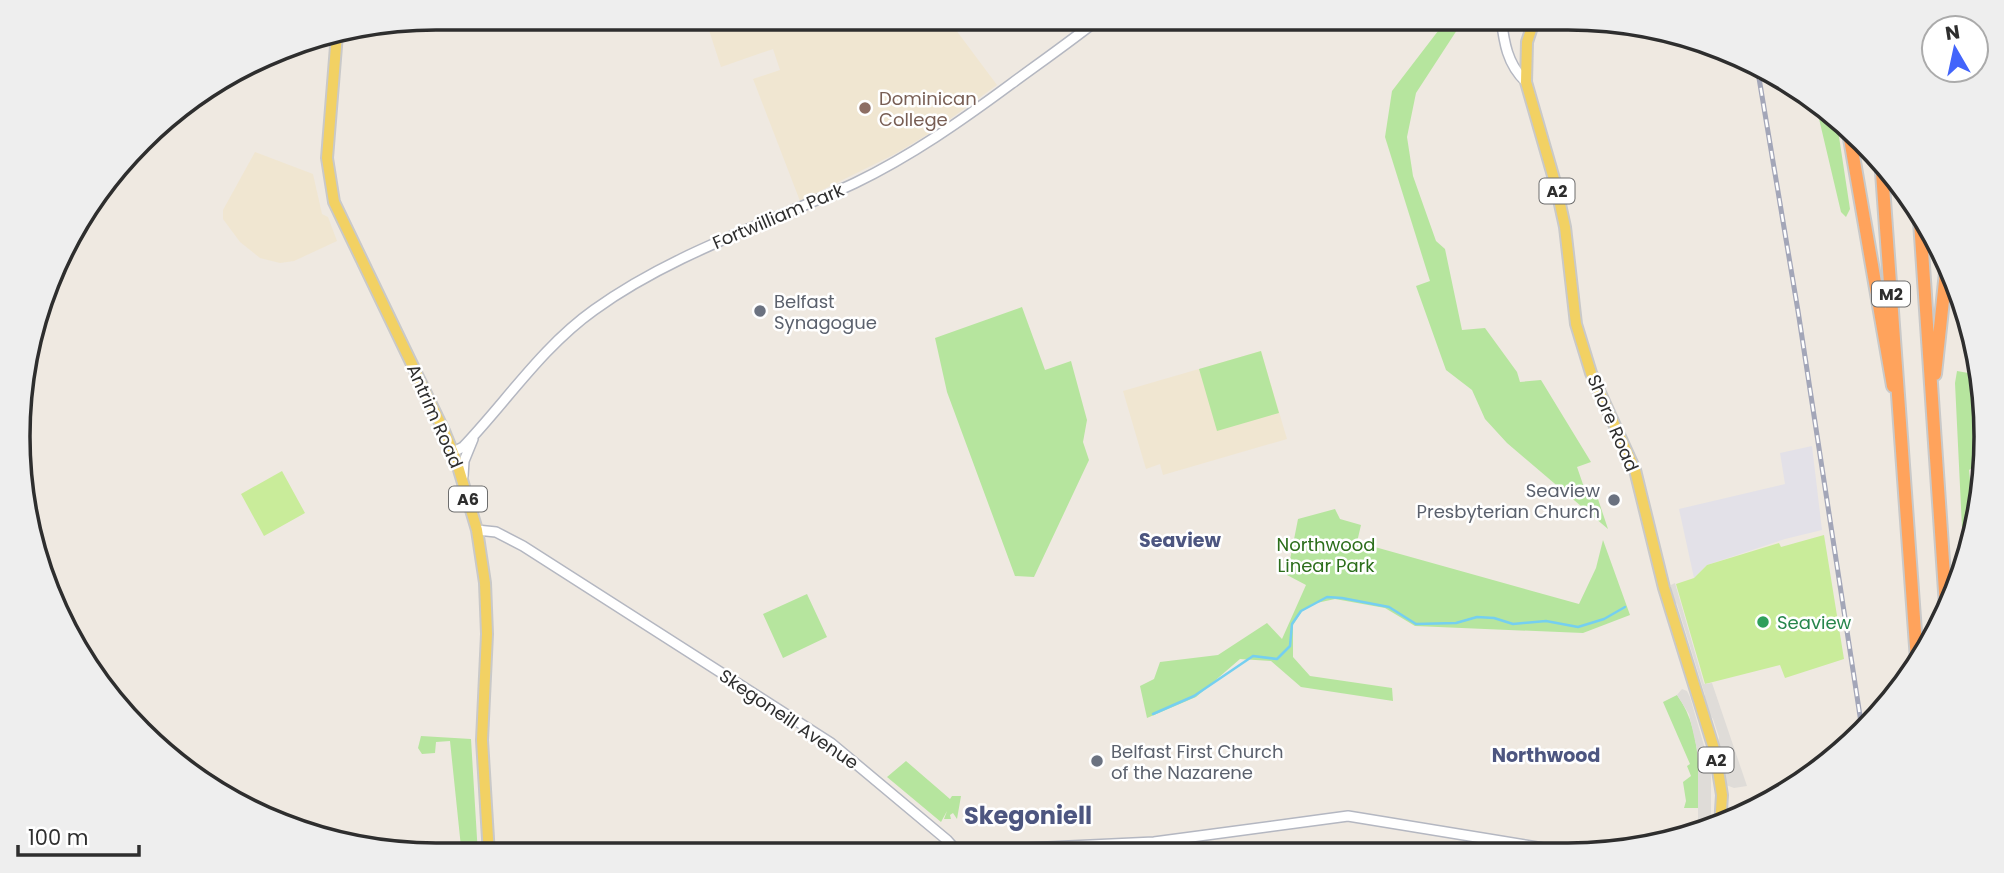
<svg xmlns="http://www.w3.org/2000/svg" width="2004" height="873" font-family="Poppins,sans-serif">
<rect width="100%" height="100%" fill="#efe9e1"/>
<!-- industrial -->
<path fill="#e3e1e8" d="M1812 446 1822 530 1785 539 1707 565 1694 578 1679 509 1785 484 1780 453Z"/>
<!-- education -->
<path fill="#f0e6d1" d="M705 18H947L997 85 935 130 895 154 800 201 753 79 780 70 773 49 721 67Z
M255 152 313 174 322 214 328 217 337 241 294 261 280 263 260 258 240 242 223 219V210Z
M1261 351 1287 439 1163 475 1160 464 1146 469 1123 391Z"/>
<!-- green -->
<path fill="#b6e59e" d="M1448 18H1471L1457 30 1416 93 1407 137 1413 176 1436 241 1445 249 1462 330 1485 328 1517 372 1520 382 1541 380 1591 462 1577 467 1586 493 1595 490 1608 529 1507 443 1485 419 1472 390 1446 370 1416 286 1430 281 1385 137 1392 91Z
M1816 106 1836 117 1850 209 1846 217 1841 212Z
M1022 307 1045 370 1071 361 1087 420 1083 442 1089 460 1034 577 1015 576 947 392 935 338Z
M1261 351 1279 413 1217 431 1199 369Z
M1957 371 1974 374 1977 464 1969 470 1973 507 1964 569 1955 383Z
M1335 509 1340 519 1361 525 1357 542 1579 604 1596 568 1603 540 1630 615 1583 633 1415 626 1385 608 1335 599 1312 604 1302 611 1293 625V657L1310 676 1392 688 1393 701 1301 687 1271 661 1240 659 1196 697 1147 718 1140 686 1154 679 1160 662 1218 655 1267 623 1282 639 1306 585 1287 575 1298 519Z
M807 594 827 637 783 658 763 614Z
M1677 695C1701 728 1699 771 1698 808H1684L1686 801 1683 782 1691 776 1687 766 1690 764 1663 702Z
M421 736 471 739 478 855H468L467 847H461L450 741 436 742 435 753 422 754 418 748Z
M906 761 950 799 952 796H961L957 819 953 813 950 815 951 819H944L947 811 941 822 887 777Z"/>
<!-- pitch -->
<path fill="#c9ec9a" d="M282 471 305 513 264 536 241 494Z
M1824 535 1844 659 1785 678 1780 665 1705 684 1676 584 1694 578 1707 565 1779 543 1781 547Z"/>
<!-- plaza -->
<path fill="#dfdcd8" d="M1675 583 1704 684 1712 683 1747 786 1734 788 1726 785 1725 763 1721 757 1723 750 1718 743 1719 737 1713 719 1705 708 1703 699 1705 695 1677 604 1674 602 1671 590V585Z
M1682 689 1687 691 1690 697 1707 756 1711 764V828L1698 831V754L1689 714 1677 695Z"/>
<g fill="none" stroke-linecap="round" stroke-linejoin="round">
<!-- stream -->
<path stroke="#75cff0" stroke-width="2.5" d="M1153 714 1194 696 1253 656 1277 659 1290 646 1292 624 1301 611 1327 597 1342 598 1389 607 1416 624 1456 623 1477 617 1494 618 1513 624 1546 621 1578 627 1604 619 1625 607"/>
<!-- minor casing -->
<g stroke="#b4b7c1" stroke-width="12">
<path id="minor" d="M1501 18C1504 42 1507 64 1526 82
M1516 18 1532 25
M453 452 463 447C506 402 542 347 594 310 673 253 767 224 855 183 911 156 961 121 1011 84 1041 62 1071 41 1100 18
M463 476 464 461 473 439
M477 530 496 532 523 546 831 743 947 840 955 849
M889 854 955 849 982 850 1154 842 1348 816 1568 852"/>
</g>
<!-- major casing -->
<g stroke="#c9c9c9" stroke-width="14">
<path id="major" d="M1535 18 1527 42 1526 82 1556 186 1565 227 1576 324 1591 373 1635 470 1664 588 1715 752 1722 795 1720 826
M337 34 327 158 334 202 444 431 457 463 477 530 485 583 487 634 482 740 489 855"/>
</g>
<!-- highway casing -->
<g stroke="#c9c9c9" stroke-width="16">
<path id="highway" d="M1848 127 1893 386
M1882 172 1917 660
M1920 221 1946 606
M1935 374 1947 263"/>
</g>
<!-- minor -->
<use href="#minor" stroke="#fff" stroke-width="9"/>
<!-- major -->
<use href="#major" stroke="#f2d163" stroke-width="10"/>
<!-- highway -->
<use href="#highway" stroke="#ffa35c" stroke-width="12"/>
<!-- rail casing -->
<g stroke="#a3a6b8" stroke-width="5">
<path id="rail" d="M1758 72 1798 311 1862 729"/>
</g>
<!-- rail -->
<use href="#rail" stroke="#fff" stroke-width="2.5" stroke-dasharray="8" stroke-linecap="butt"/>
</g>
<!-- markers -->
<circle fill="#8d6e63" stroke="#fff" stroke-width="2.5" cx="865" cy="108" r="7"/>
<g fill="#6b7280" stroke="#fff" stroke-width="2.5">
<circle cx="760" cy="311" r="7"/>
<circle cx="1614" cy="500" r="7"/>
<circle cx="1097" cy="761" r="7"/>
</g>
<circle fill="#2e9e5b" stroke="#fff" stroke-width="2.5" cx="1763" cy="622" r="7"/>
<g text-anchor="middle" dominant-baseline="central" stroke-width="5" stroke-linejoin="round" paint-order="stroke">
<!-- shield labels -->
<g fill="#fff" stroke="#6d6d6d" stroke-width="2">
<rect x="1539.5" y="178.5" width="35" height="25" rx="5"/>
<rect x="1872" y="281.5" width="38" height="25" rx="5"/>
<rect x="449" y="486.5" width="38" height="25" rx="5"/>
<rect x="1698.5" y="747.5" width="35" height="25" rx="5"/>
</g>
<g font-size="16" font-weight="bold" fill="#2e2e2e">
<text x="1557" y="191">A2</text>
<text x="1891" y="294">M2</text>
<text x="468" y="499">A6</text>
<text x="1716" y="760">A2</text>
</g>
<!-- education labels -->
<g font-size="18" fill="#785e54" stroke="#fff" text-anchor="start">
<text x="879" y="98">Dominican<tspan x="879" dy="21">College</tspan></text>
</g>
<!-- street labels -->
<g font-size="18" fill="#2e2e2e" stroke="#fff">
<text transform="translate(778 216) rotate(-23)">Fortwilliam Park</text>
<text transform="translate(435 416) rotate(66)">Antrim Road</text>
<text transform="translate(1613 423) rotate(67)">Shore Road</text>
<text transform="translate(789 719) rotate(34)">Skegoneill Avenue</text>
</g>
<!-- worship labels -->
<g font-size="18" fill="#5b616d" stroke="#fff" text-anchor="start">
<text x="774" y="301">Belfast<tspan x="774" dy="21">Synagogue</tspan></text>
<text x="1600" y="490" text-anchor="end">Seaview<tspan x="1600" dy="21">Presbyterian Church</tspan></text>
<text x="1111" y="751">Belfast First Church<tspan x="1111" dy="21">of the Nazarene</tspan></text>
</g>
<!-- park labels -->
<g font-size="18" fill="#2c6e1b" stroke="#fff">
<text x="1326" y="544">Northwood<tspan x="1326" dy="21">Linear Park</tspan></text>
</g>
<!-- leisure labels -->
<g font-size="18" fill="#27864d" stroke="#fff" text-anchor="start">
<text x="1777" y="622">Seaview</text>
</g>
<!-- neighbourhood labels -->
<g font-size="19" font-weight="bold" fill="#4d5680" stroke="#fff">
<text x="1180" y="540">Seaview</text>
<text x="1546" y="755">Northwood</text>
</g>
<!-- district labels -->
<g font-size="24" font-weight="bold" fill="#4d5680" stroke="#fff">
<text x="1028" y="815">Skegoniell</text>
</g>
</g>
<!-- crop -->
<path d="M0 0H2004V873H0ZM436 30H1568A406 406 0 0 1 1974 436V437A406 406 0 0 1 1568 843H436A406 406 0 0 1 30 437V436A406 406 0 0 1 436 30Z" fill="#eee" fill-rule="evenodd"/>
<path fill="none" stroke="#2e2e2e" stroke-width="3.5" d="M436 30H1568A406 406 0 0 1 1974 436V437A406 406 0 0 1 1568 843H436A406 406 0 0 1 30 437V436A406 406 0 0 1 436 30Z"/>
<!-- north arrow -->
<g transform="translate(1955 49) rotate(351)"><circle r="33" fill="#ffffff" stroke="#ababab" stroke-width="2"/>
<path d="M0-5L12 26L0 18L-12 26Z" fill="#4264fb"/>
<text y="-10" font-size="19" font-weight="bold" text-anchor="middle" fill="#2e2e2e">N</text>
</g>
<!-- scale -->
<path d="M18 845v10h121v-10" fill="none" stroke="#2e2e2e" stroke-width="3.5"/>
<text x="28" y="845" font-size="21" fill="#2e2e2e" stroke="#ffffff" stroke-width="5" paint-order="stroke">100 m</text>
</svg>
